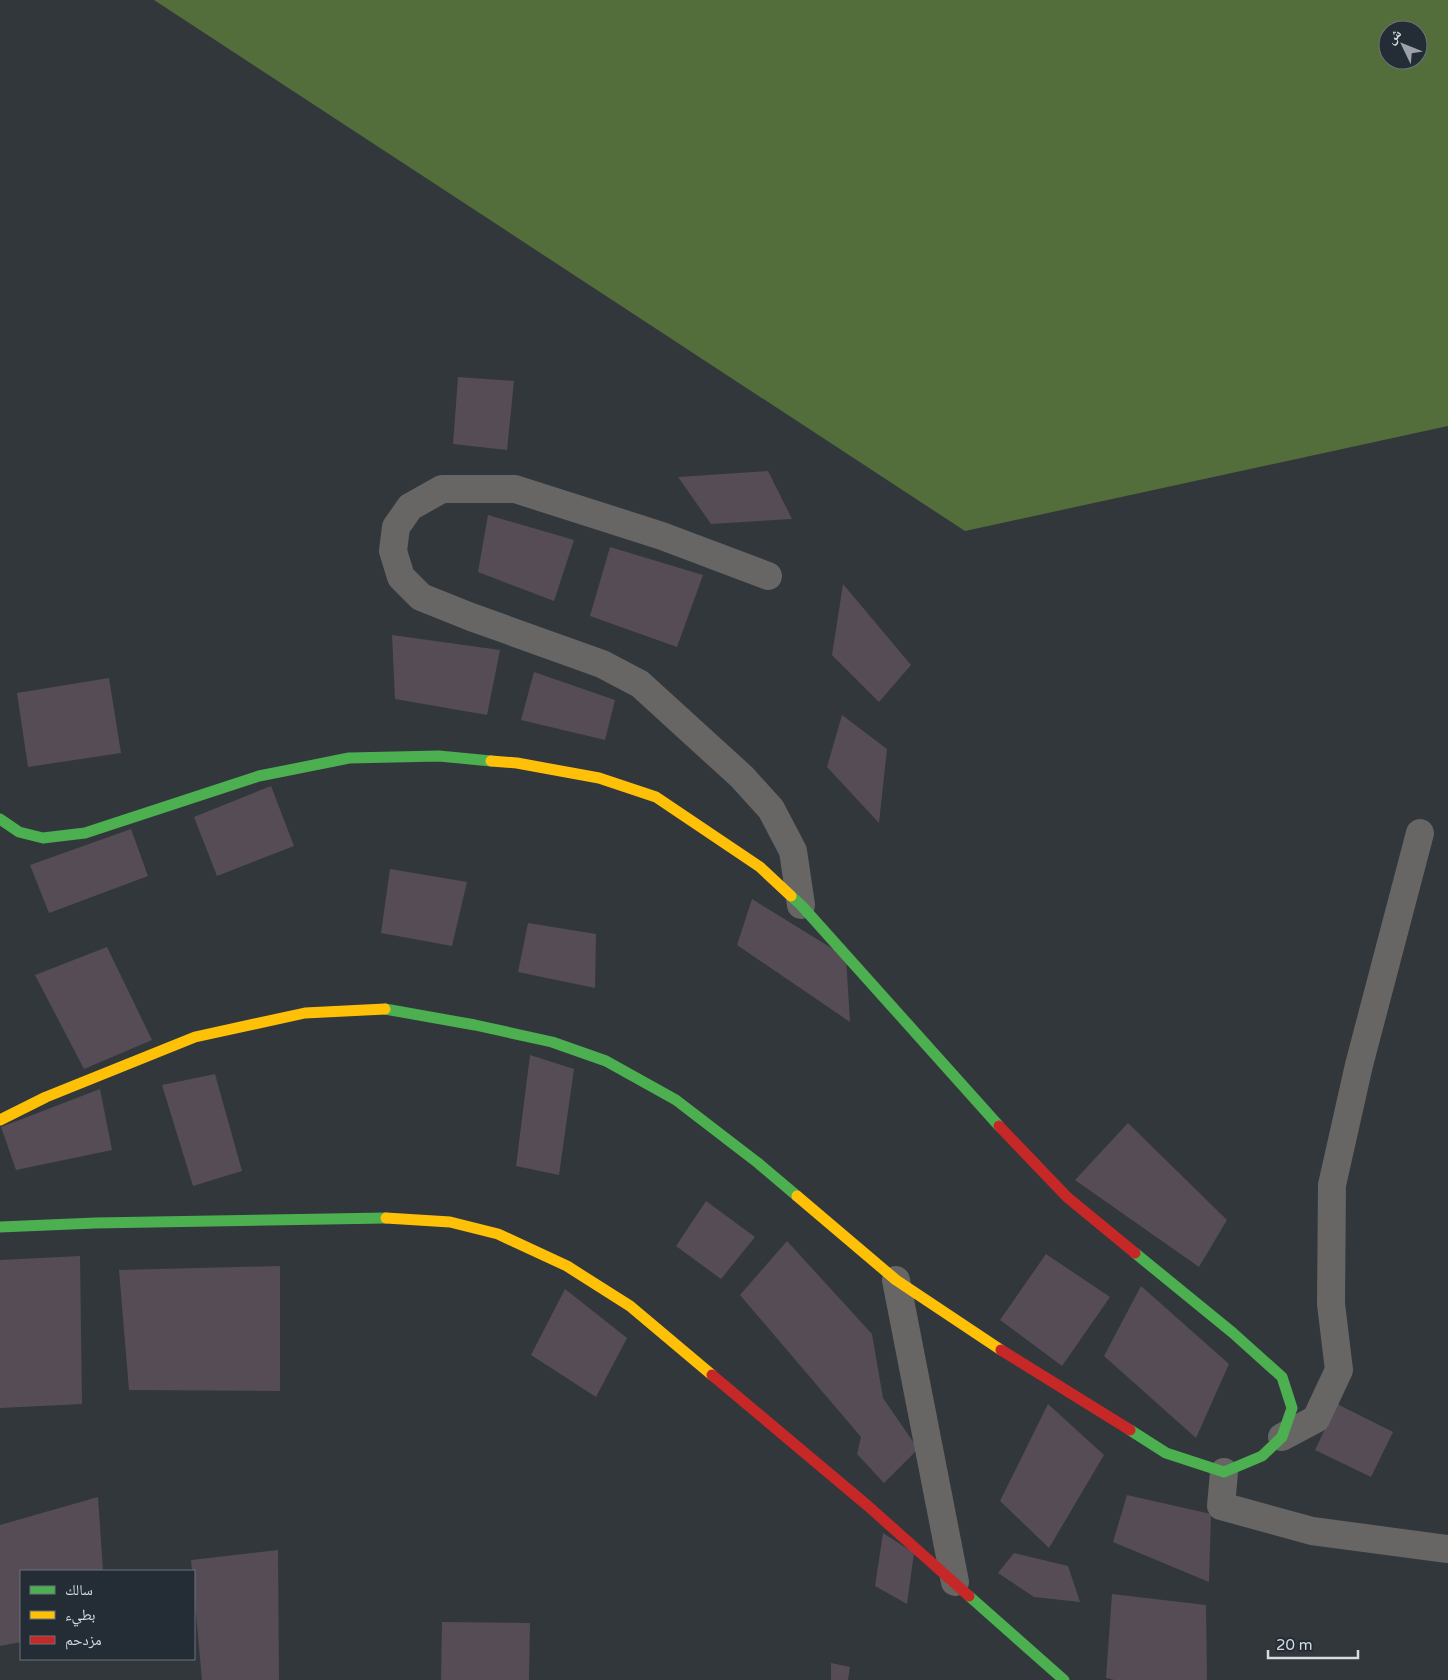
<svg xmlns="http://www.w3.org/2000/svg" width="1448" height="1680" font-family="'Varela Round','Noto Naskh Arabic',sans-serif">
<rect width="100%" height="100%" fill="#32373c"/>
<!-- forest -->
<path fill="#536d3b" fill-rule="evenodd" d="M154 0H1448V426L965 531ZM1388 30H1418V60H1388Z"/>
<!-- building -->
<path fill="#554c56" d="M458 377 514 381 507 450 453 444Z
M768 471 792 519 711 524 678 477Z
M488 515 574 540 554 601 478 572Z
M610 547 703 575 677 647 590 616Z
M843 584 911 665 879 702 832 655Z
M392 635 500 650 487 715 395 699Z
M534 672 615 700 605 740 521 720Z
M109 678 121 753 28 767 17 693Z
M842 715 887 749 879 823 827 767Z
M271 786 294 846 217 876 194 817Z
M131 829 148 876 49 913 30 865Z
M390 869 467 882 452 946 381 933Z
M752 899 846 957 850 1022 737 945Z
M528 923 596 934 595 988 518 972Z
M107 947 152 1040 84 1069 35 975Z
M530 1055 574 1069 559 1175 516 1166Z
M215 1074 242 1171 193 1186 162 1085Z
M100 1089 112 1150 16 1170 1 1127Z
M1128 1123 1227 1220 1199 1267 1075 1180Z
M706 1201 755 1237 721 1279 676 1246Z
M787 1241 872 1334 883 1398 918 1449 884 1483 857 1454 861 1437 740 1295Z
M1046 1254 1110 1297 1062 1366 1000 1320Z
M80 1256 82 1404 0 1408V1260Z
M280 1266V1391L129 1390 119 1270Z
M1141 1286 1229 1364 1196 1438 1104 1356Z
M565 1289 627 1338 596 1397 531 1355Z
M1048 1404 1104 1455 1049 1548 1000 1501Z
M1337 1404 1393 1432 1371 1477 1315 1450Z
M1127 1495 1211 1514 1209 1582 1113 1542Z
M98 1497 103 1571H21V1642L0 1646V1525Z
M883 1533 914 1553 907 1604 875 1586Z
M278 1550 279 1680H202L194 1592V1571H192L191 1560Z
M1014 1553 1068 1566 1080 1602 1034 1597 998 1573Z
M1112 1594 1206 1605 1207 1680H1114L1106 1678Z
M442 1622 530 1623 529 1680H441Z
M831 1663 850 1667 848 1680H831Z"/>
<g fill="none" stroke-linecap="round" stroke-linejoin="round">
<!-- street -->
<path stroke="#676665" stroke-width="28" d="M768 576 662 536 515 489H442L410 507 396 527 393 551 401 577 421 597 471 617 602 664 640 684 742 777 771 809 793 851 801 905
M896 1280 955 1582
M1282 1437 1316 1419 1339 1370 1331 1304 1332 1185 1359 1065 1420 833
M1224 1472 1221 1506 1312 1531 1448 1549"/>
<!-- fast -->
<path stroke="#4caf50" stroke-width="11" d="M0 819 19 832 43 838 85 833 259 776 349 758 439 756 491 761
M791 896 801 905 999 1126
M385 1009 475 1025 552 1042 606 1061 676 1100 758 1163 797 1196
M0 1227 95 1223 386 1218
M1130 1430 1166 1453 1224 1472 1262 1456 1282 1437 1292 1408 1282 1377 1233 1333 1135 1253
M969 1596 1064 1680"/>
<!-- slow -->
<path stroke="#ffc107" stroke-width="11" d="M491 761 517 763 599 778 656 797 760 867 791 896
M0 1120 46 1097 195 1037 305 1013 385 1009
M797 1196 896 1280 1001 1350
M386 1218 450 1222 498 1234 567 1266 630 1306 712 1375"/>
<!-- jam -->
<path stroke="#c62828" stroke-width="11" d="M999 1126 1067 1197 1135 1253
M1001 1350 1130 1430
M712 1375 868 1506 969 1596"/>
</g>
<!-- legend -->
<rect x="20" y="1570" width="175" height="90" fill="#242d36" stroke="#6b737a"/>
<rect x="30" y="1586" width="25" height="8" fill="#4caf50" stroke="#6b737a"/>
<text x="65" y="1595" font-size="15" fill="#d5dbe0">سالك</text>
<rect x="30" y="1611" width="25" height="8" fill="#ffc107" stroke="#6b737a"/>
<text x="65" y="1620" font-size="15" fill="#d5dbe0">بطيء</text>
<rect x="30" y="1636" width="25" height="8" fill="#c62828" stroke="#6b737a"/>
<text x="65" y="1645" font-size="15" fill="#d5dbe0">مزدحم</text>
<!-- north arrow -->
<g transform="translate(1403 45) rotate(313)"><circle r="24" fill="#242d36" stroke="#6b737a"/>
<path d="M0-4L9 19L0 12L-9 19Z" fill="#9ca2a7"/>
<text y="-8" font-size="14" font-weight="bold" text-anchor="middle" fill="#d5dbe0">ش</text>
</g>
<!-- scale -->
<path d="M1268 1650v8h90v-8" fill="none" stroke="#d5dbe0" stroke-width="2.5"/>
<text x="1276" y="1650" font-size="15" fill="#d5dbe0" stroke="#242d36" stroke-width="4" paint-order="stroke">20 m</text>
</svg>
